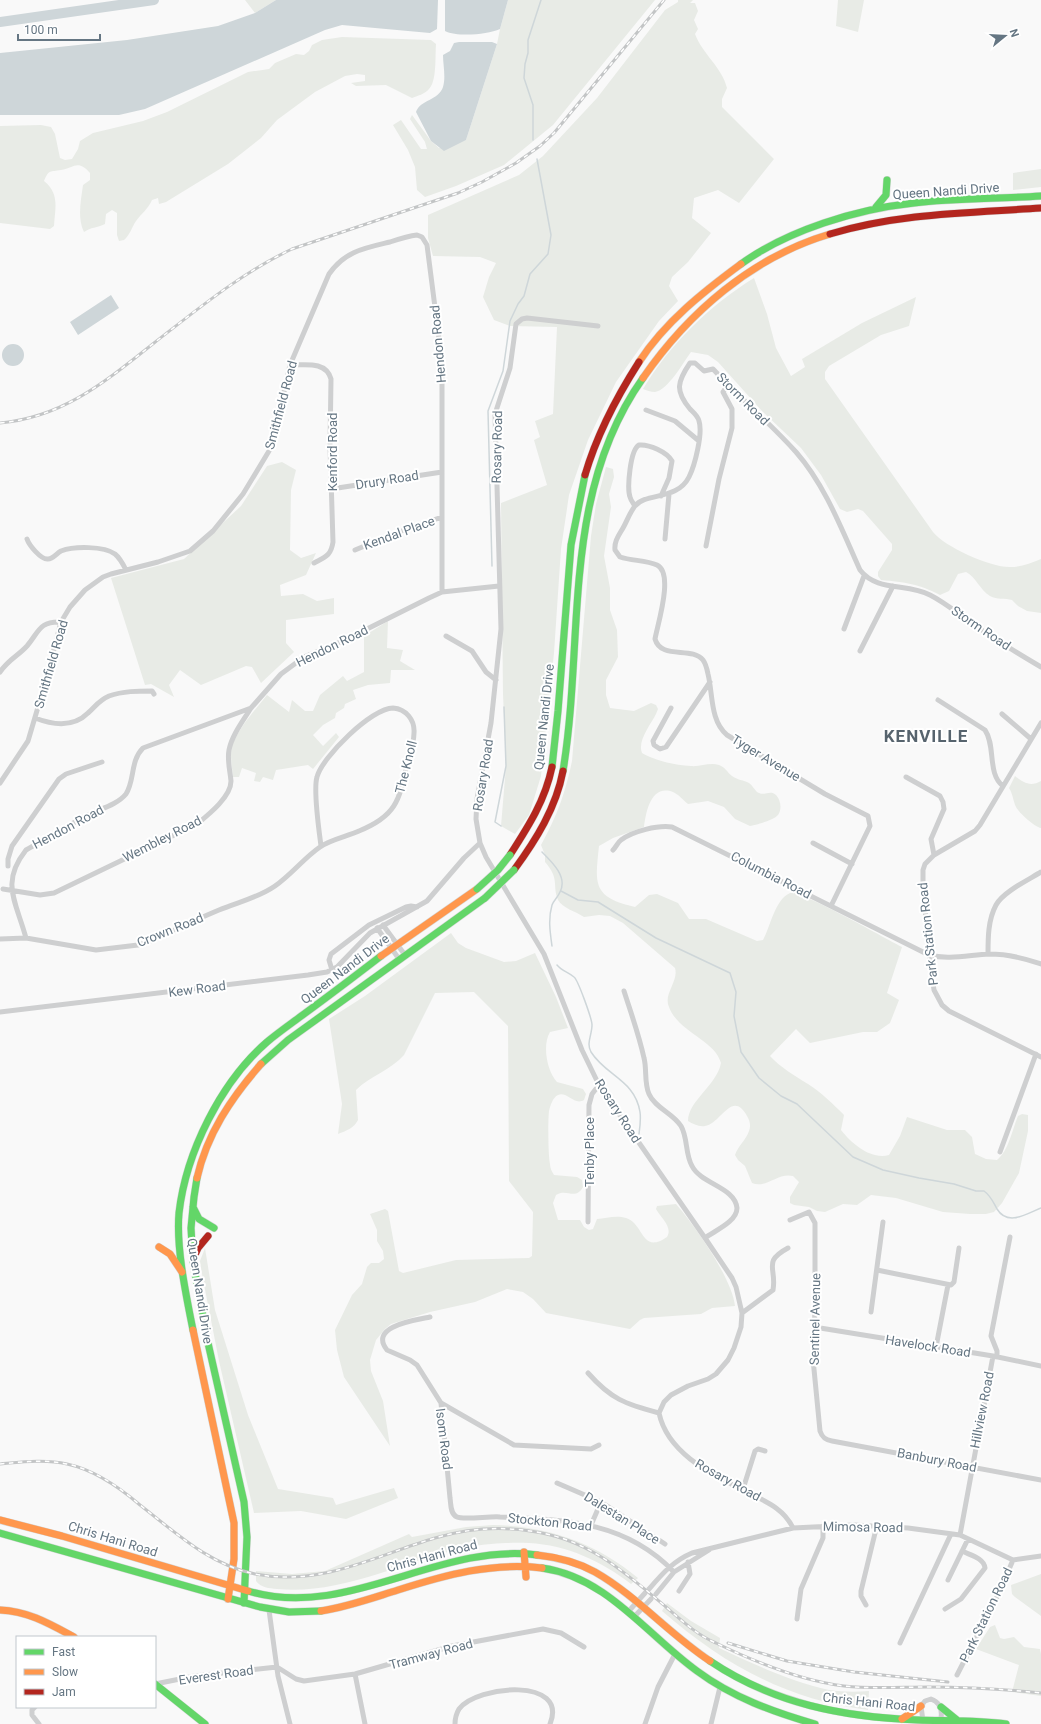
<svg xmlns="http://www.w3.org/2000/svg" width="1041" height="1724" font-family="Roboto,sans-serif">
<rect width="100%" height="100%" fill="#f9f9f9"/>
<!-- green -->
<path fill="#e8ebe6" d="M245 0H276L255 13Z
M508 0H655L553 125 504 165 456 186 425 197 417 190 415 167 408 150 393 125 401 120 421 149H427L425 142 410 119 412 115 431 141 439 148 466 140 497 44 500 29Z
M678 0H693L690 3H695L698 11 694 20 698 29 695 34C703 55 722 67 727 88L722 99V107L774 159 739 203 718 190 694 198 692 218 711 233 688 262 672 277 669 286 678 301 659 321 616 382 588 440 569 495 561 549 554 653 541 776 529 815 515 834 501 826 506 766 503 694 501 503 547 485 534 440 540 437 535 421 553 414 557 327 510 326 494 320 483 297 489 277 496 263 480 257 433 256 428 238V215L519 175 543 156 597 98 665 10 678 2Z
M838 0H864L858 32 836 26Z
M342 37 431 40 436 44C435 56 437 81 429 89 425 94 417 96 412 98L386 85 356 86 351 83 365 81V75L357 74 345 76 315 92 277 120 261 138 228 164 166 202 159 204 158 198 152 200C148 209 142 213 136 221 132 227 130 235 124 240L119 241 117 235V213L112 210 106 214 105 224C97 228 91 227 84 232 77 218 81 200 83 185L90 180V173C78 159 74 168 61 170 50 172 49 169 44 181 60 194 55 208 54 226L50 229 0 223V126L41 125 51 127 55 134 60 158 65 160 72 159 78 149 80 141 93 133 143 121 167 112 248 72 269 69 275 63 296 54 304 55 309 51 312 45 322 40Z
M1041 169V187L1013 190V173Z
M754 278 767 314 776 348 791 376 805 367 802 359 862 323 916 297 909 326 881 335 829 366 825 372V379L933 532C945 547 991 568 1011 567 1022 567 1031 563 1041 559V613L1027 611 1018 606 1012 600C1005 598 997 600 990 596 980 590 976 577 966 572L958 574 949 591 940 595C919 584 905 582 881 580L878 576V572L892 550V544L863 511 858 509 847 512 840 509 821 475 801 448 762 411 718 362 708 355 691 352C683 363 668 390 655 392 651 392 646 390 643 389 670 344 709 306 754 278Z
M282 462 296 470 291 490 290 550 301 558 316 553 306 575 280 585 281 596 303 594 317 601 334 598V614L286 620V643L294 652 261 683 252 667 246 666 201 685 180 670 169 685 174 697 151 684 145 685 111 578 184 559 241 506 267 466Z
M606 467 613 469 614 477 609 494 611 507 604 556 610 588V610L617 630 618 657 606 680V695L610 708 634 711 651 703 656 705 658 709 656 714C651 724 637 741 642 753 656 761 675 765 691 766 700 767 710 762 719 765 725 767 727 772 732 776 737 780 744 780 749 783 752 785 754 789 757 792 764 797 770 789 776 795 781 800 782 810 778 815 774 820 756 825 750 826L735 819 724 807 708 801 688 804C683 800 678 794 673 792 651 784 646 812 644 827L613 838 599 846C595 884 592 897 635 907L649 895 657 894 678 903 689 919H706L757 941 763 940C770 928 775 899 790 893 799 889 888 940 902 947L887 993 899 1000 890 1023 877 1032H863L810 1043 796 1029 770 1056C780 1067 795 1076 808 1084 821 1092 833 1104 844 1115L841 1130C852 1144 871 1160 889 1155L900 1136 907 1117 947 1130H965L972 1137 975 1154 986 1159 997 1160C1009 1150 1012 1130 1018 1116L1022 1114 1028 1115V1131L1019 1173 1002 1203 994 1212 986 1214H970L943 1212 896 1198 871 1195 857 1205 843 1204 825 1212 817 1211 809 1207 794 1205 790 1203V1197L799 1182 793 1176C778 1172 766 1189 752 1183L745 1166 738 1160 735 1155C738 1146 746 1140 749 1131 751 1126 750 1121 747 1116 732 1089 721 1124 705 1126 699 1127 693 1124 688 1121 688 1101 717 1085 721 1063 715 1040 678 1032 669 1007 663 994 679 981 675 968L623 923 610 916 599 915 584 917C577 912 562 908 558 900 552 885 560 879 545 862V855L541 845C557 816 565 794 572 761L591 536 596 504Z
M388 621 387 648 403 650 400 661 415 670H391L390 683 368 685 353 690 356 699 345 704 344 708 336 713 335 718 323 725 313 735 323 746 336 733 339 737 313 769 308 765 276 770 273 780 263 777 260 782 254 781 256 773 242 768 239 777H233C232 767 229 753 233 743 241 725 255 710 267 695L289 712 292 700 305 711H313L320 695 343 676 347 681 364 672V636Z
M1015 776C1023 783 1031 787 1041 781V828C1035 827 1019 813 1016 807 1013 801 1013 794 1009 788Z
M451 933 458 943 466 948 504 962 516 961 535 953 556 997 568 1028 550 1032C542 1045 547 1071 557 1082L583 1089 586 1094 584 1100C574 1106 567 1091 558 1095 553 1097 550 1106 549 1111 548 1120 548 1154 550 1164 550 1168 552 1172 554 1175L577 1177 582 1180 583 1187C575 1201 567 1188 556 1195L553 1203 558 1220H580L584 1227 589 1230 593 1229 597 1219C606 1218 617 1215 626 1218 644 1223 641 1255 667 1237 673 1227 661 1218 656 1209L657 1206 676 1204C695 1226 732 1278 735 1306L712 1308 701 1314 644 1318 640 1320 630 1329 546 1313 533 1299 523 1292 507 1289 475 1302 430 1312 391 1324 385 1329 376 1340 370 1360 371 1371 383 1401 390 1446 344 1377 337 1350 335 1330 352 1295 362 1284 367 1267 371 1263H379L384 1259 383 1251 377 1241V1230L370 1214 385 1209 388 1211 399 1271 403 1273 456 1260 529 1258 532 1256 533 1212 509 1181 508 1026 474 992 435 993 404 1055C391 1070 370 1076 356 1090L358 1120C354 1128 346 1131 338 1134L342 1104 329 1019 365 996Z
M205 1248 215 1310 248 1415 278 1489 333 1498 336 1505 394 1488 398 1498 346 1519 301 1511 254 1513 219 1361 202 1274 200 1261Z
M493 1525C548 1526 596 1543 638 1578L631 1584C601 1561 567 1545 529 1543 505 1542 480 1544 456 1550 397 1564 340 1595 277 1589 269 1588 261 1588 256 1581V1571L292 1574 325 1571 409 1534 412 1537 466 1527Z
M1041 1574V1616L1015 1597 1012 1594 1011 1585Z
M667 1603 691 1621 720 1638 719 1648C753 1664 792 1682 829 1690 842 1692 856 1692 869 1691L868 1710C787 1700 723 1664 662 1611Z
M995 1625 1000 1638 1004 1639 1014 1637 1024 1647 1040 1649 1041 1654V1696L1012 1692 1019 1665 976 1649 990 1627Z"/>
<!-- water -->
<path fill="#ced6d9" d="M276 0H438L437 29 430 33 342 25 325 30 145 109 119 115H0V53L127 40 218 26 255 13Z
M445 0H508L500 29C487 35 457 37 445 31Z
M459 42H492L497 44 466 140 444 151 431 141 416 112C420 100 439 100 443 87 446 77 443 65 443 55L450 51 454 43Z
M111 295 119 308 78 335 70 322Z
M2 355a11 11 0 1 1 22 0a11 11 0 1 1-22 0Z"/>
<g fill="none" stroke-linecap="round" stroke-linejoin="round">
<!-- stream -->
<path stroke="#ced6d9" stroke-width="1.5" d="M533 140V105L524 78 525 64 528 53V40L541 0
M492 566 488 411 503 371 510 321 518 304 524 296 530 274 548 254 551 235 537 159
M501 826 495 822 506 766 504 707
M542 852C552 862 568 877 560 892 558 897 554 900 552 905 548 919 550 932 552 946
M561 891 578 900 598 902 656 938 730 973 736 992 734 1016 741 1052 759 1078 781 1096 797 1104 853 1157 883 1170 919 1178 954 1184 976 1191H984C991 1196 993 1202 997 1209 1008 1227 1028 1213 1041 1208
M557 965C562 971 568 972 574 977 578 980 592 1019 592 1025 592 1035 586 1043 591 1052 606 1076 635 1080 640 1112 641 1119 640 1127 639 1134"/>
<!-- river -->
<path stroke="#ced6d9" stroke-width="10" d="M0 22 154 0"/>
<!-- fast casing -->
<g stroke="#d5d6d7" stroke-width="8">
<path id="fast" d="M876 207 886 195 887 180
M741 264C788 230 857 209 914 203 956 198 999 199 1041 196
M552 767 558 711 571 545 585 475
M563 771C585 637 560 495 643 378
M261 1064 288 1040 485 898
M197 1178 194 1197 191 1228 193 1262 208 1343 244 1502 247 1537 244 1603
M193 1207 199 1219 214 1228
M193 1330C186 1295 176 1248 179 1213 186 1152 221 1082 267 1042 279 1032 292 1023 304 1014 330 995 355 976 381 956
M0 1533 260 1607 289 1612 321 1611
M542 1568C607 1577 647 1635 697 1671 732 1697 773 1712 815 1724
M248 1591C347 1621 438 1542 537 1555
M710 1661C774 1704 843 1717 918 1720 947 1721 977 1720 1006 1724
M155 1684 205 1724
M941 1707 957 1720"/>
</g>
<!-- slow casing -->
<g stroke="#d5d6d7" stroke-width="8">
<path id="slow" d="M639 362C665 322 703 292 741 264
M643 378C688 313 752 257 830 234
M381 956 477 889
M197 1178C207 1134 231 1098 261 1064
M159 1247 170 1254 182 1272
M193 1330 234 1523V1559L228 1599
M0 1520 62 1536 248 1591
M524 1552 526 1577
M537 1555C556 1557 577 1562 595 1572 637 1596 669 1634 710 1661
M0 1610C28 1611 50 1624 74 1637
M321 1611C347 1607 372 1598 398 1590 445 1575 492 1562 542 1568
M902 1719 921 1706"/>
</g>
<!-- jam casing -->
<g stroke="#d5d6d7" stroke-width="8">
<path id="jam" d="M830 234C900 213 968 213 1041 208
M585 475C597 434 616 398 639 362
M510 855C528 827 545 801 552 767
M514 870C536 840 556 808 563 771
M194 1257 198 1248 208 1236"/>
</g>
<!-- street -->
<path stroke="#cecfd0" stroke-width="5" d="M598 326 527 318 522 319 516 324 510 368 495 414 501 629 491 723 477 799 476 819 480 843 486 857 544 954 582 1050 599 1085 705 1238 732 1278 736 1287 742 1313 741 1327 734 1348 728 1360 716 1374 708 1379 688 1386 671 1395 664 1402 659 1413C668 1455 714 1475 749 1493 767 1502 784 1509 793 1528
M290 365C306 365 326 361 331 379L330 446 333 542C331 556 325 557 314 563
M646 410 675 421 699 441
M331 489 442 472
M635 506C633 503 631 501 630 497 627 488 630 450 639 445 649 444 667 452 672 461L669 478 661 496
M27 539C29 545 41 560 48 559 53 559 57 553 61 551 74 546 104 546 115 554 120 558 123 564 126 570
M665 539 669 494
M706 546 719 479 732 428V409L723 392 728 385
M355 550 396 533 442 517
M844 629 864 576
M446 636 472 651 486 672 496 680
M860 651 893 586
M0 672C9 659 18 656 27 646 39 632 39 621 61 622
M938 700 985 730C996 746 987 774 1003 786
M671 708 653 741 654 745 660 749 666 747 710 682
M1002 714 1031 739
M35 718C53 725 73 728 88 713 96 706 98 701 109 696 123 691 138 691 152 691L154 694
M1041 723 980 825 975 831 934 855 925 864 923 870V885L929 955 934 990 942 1005 949 1011 1041 1057
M906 777 940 796 943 802 944 809 931 839 934 855
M0 783 28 741 46 680 61 622 70 607 85 590 103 577 111 574 158 562 190 551 213 531 243 494 272 446 290 365 329 274C345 251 365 248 390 242 399 239 408 236 417 235L422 237 427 245 442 362V592
M813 843 852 864
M613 850C616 847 618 842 621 840 633 831 658 825 672 827L929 955C948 960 969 955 989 954 1007 954 1024 958 1041 964
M8 866V859L12 846 59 779 66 774 102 762
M3 889 40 895 54 893 197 824C208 815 231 797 231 781 230 770 227 760 229 750 232 735 243 721 251 708
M831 906 870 826 868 816 825 794 727 735C710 721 713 694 708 674 707 669 706 664 703 660 692 646 661 660 655 639 658 623 674 573 657 565 646 560 632 561 620 557L615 550C614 541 619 535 623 528 627 521 630 512 635 506 646 492 677 501 689 477 695 465 703 433 699 421 698 416 693 412 690 409 675 391 677 382 690 363H695L704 371 713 369C740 398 770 423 796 452 825 485 842 530 860 570 877 592 907 583 930 595 946 603 961 616 976 626 997 641 1019 654 1041 667
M383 925 405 955
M377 928 399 959
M26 938C16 901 0 883 26 850 47 838 67 826 88 815 100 809 117 805 126 794 135 780 130 761 143 748L251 708 281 674 304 657 345 640 429 598 442 592 499 586
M0 939 26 938 96 950 138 945 148 942C172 931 195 920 219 910 238 902 258 898 275 886 291 875 304 858 320 847 329 840 348 836 359 831 396 816 399 801 407 765 410 755 414 743 414 733 415 720 406 709 393 708 372 708 322 757 317 777 313 790 319 830 321 846
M988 954C988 938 988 920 996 905 1003 892 1028 880 1041 872
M332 970 329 960 331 954 369 925 406 907 411 906 417 907
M624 991C631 1013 639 1035 644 1058 647 1069 644 1083 649 1094 655 1108 673 1113 681 1126 688 1138 685 1154 692 1166 701 1184 735 1187 737 1208 737 1222 714 1231 705 1238
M0 1012 308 975 327 972 337 967 370 933 427 901 464 858 480 843
M1000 1152 1036 1054
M790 1220 809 1212 815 1223V1308L813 1359 820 1431C822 1437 825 1440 832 1441L1041 1480
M588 1222 589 1105 592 1094 599 1085
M877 1270 951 1285 954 1282 959 1248
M871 1312 883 1222
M742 1313 773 1290C777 1268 762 1262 788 1248
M430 1317C416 1320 368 1326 387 1350L410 1360 417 1365 441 1403 450 1498C451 1504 450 1514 457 1517 463 1520 491 1516 500 1517 566 1520 625 1521 674 1572
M814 1327 993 1356 1041 1366
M936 1347 948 1285
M997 1357V1351L991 1336 1010 1237
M588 1373C611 1399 625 1404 659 1413
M441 1403 514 1445 591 1449 599 1445
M557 1483 601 1502 665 1544
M743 1489 755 1451 758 1449 765 1451
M591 1525 601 1502
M960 1535 993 1356
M948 1580 968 1539
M649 1589C662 1574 673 1561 692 1553L793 1528 854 1525 908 1528 960 1535 1013 1560 1041 1556
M679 1591 690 1574 688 1562
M656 1594 674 1572 709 1550
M866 1605 861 1596V1591L877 1525
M945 1609 961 1599 985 1568C984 1558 970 1555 962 1551
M269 1610 278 1676 290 1724
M628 1612 645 1593
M634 1617 651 1599
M797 1619 801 1589 823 1538V1526
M900 1643 951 1534
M277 1667 296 1679 304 1681 355 1674 452 1646 543 1629 561 1633 584 1647
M355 1674 365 1724
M957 1675 998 1595 1013 1560
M155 1684 195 1676 277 1667
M35 1707 32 1710V1715L39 1724
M923 1721 921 1706 925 1701 931 1699C942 1703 943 1712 940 1723
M455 1724C455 1719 456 1714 459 1709 477 1685 569 1677 550 1724
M645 1724 658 1687 675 1654
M711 1724 720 1687"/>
<!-- fast -->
<use href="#fast" stroke="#63d668" stroke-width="7"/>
<!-- slow -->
<use href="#slow" stroke="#ff974d" stroke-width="7"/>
<!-- jam -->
<use href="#jam" stroke="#b3261e" stroke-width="7"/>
<!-- rail casing -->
<g stroke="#c3c5c6" stroke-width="3">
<path id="rail" d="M0 423C64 417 106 381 154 343 198 309 241 273 292 249L458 193 482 182 516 163 540 146 554 133 664 0
M0 1464C22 1462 45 1459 67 1464 95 1470 119 1487 140 1505 176 1533 210 1565 255 1574 321 1587 374 1556 435 1538 466 1529 498 1526 530 1531 586 1538 624 1571 666 1607 681 1620 697 1635 716 1643 753 1661 802 1681 844 1686 872 1689 900 1687 928 1687 966 1687 1003 1689 1041 1693
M728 1643 787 1661 854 1672 948 1682"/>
</g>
<!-- rail -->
<use href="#rail" stroke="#fff" stroke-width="1.5" stroke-dasharray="4.5" stroke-linecap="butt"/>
<!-- fast-bridge casing -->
<g stroke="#d5d6d7" stroke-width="8" stroke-linecap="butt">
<path id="fast-bridge" d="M477 889 498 870 510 855
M485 898 514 870"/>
</g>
<!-- fast-bridge -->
<use href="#fast-bridge" stroke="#63d668" stroke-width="7"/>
</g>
<g text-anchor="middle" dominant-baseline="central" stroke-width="4" stroke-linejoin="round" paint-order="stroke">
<!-- street labels -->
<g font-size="13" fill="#657683" stroke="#fff">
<text transform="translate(946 191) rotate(-4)">Queen Nandi Drive</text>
<text transform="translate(438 344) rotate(-95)">Hendon Road</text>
<text transform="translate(743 399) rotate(45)">Storm Road</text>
<text transform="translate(281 405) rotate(-75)">Smithfield Road</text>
<text transform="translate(497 447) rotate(-89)">Rosary Road</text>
<text transform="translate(332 452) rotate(-90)">Kenford Road</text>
<text transform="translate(387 480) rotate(-9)">Drury Road</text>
<text transform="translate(399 533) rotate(-20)">Kendal Place</text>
<text transform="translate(981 628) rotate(34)">Storm Road</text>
<text transform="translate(332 646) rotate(-26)">Hendon Road</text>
<text transform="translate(51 664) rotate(-74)">Smithfield Road</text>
<text transform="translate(544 717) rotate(-84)">Queen Nandi Drive</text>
<text transform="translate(766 758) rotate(31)">Tyger Avenue</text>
<text transform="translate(406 767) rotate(-76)">The Knoll</text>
<text transform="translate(483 775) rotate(-81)">Rosary Road</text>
<text transform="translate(68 827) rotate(-28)">Hendon Road</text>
<text transform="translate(162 839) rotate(-27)">Wembley Road</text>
<text transform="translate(771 875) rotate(27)">Columbia Road</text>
<text transform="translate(170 930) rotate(-22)">Crown Road</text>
<text transform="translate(928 934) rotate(-96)">Park Station Road</text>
<text transform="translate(345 969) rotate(-37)">Queen Nandi Drive</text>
<text transform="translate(197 989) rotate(-7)">Kew Road</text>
<text transform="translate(618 1111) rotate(57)">Rosary Road</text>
<text transform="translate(589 1152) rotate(-90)">Tenby Place</text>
<text transform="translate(200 1291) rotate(81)">Queen Nandi Drive</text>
<text transform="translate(815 1319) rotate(-89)">Sentinel Avenue</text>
<text transform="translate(928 1346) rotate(9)">Havelock Road</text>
<text transform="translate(982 1410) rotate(-79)">Hillview Road</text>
<text transform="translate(444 1439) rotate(83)">Isom Road</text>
<text transform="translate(937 1460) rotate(11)">Banbury Road</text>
<text transform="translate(728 1480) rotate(29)">Rosary Road</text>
<text transform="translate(622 1518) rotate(32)">Dalestan Place</text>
<text transform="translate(550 1522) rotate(6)">Stockton Road</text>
<text transform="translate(863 1527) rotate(1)">Mimosa Road</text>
<text transform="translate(113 1539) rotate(17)">Chris Hani Road</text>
<text transform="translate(432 1556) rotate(-15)">Chris Hani Road</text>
<text transform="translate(986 1615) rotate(-64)">Park Station Road</text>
<text transform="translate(431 1654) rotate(-15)">Tramway Road</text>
<text transform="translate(216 1675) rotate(-8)">Everest Road</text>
<text transform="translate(869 1702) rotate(6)">Chris Hani Road</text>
</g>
<!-- district labels -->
<g font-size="17" font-weight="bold" letter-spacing="1" fill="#57646e" stroke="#fff">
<text x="926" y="736">KENVILLE</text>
</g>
</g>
<!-- legend -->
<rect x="16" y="1636" width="140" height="72" fill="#ffffff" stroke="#c1c8cd"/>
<rect x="24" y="1649" width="20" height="6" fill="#63d668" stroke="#c1c8cd"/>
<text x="52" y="1656" font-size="12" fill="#657683">Fast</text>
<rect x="24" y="1669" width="20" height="6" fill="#ff974d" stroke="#c1c8cd"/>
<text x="52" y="1676" font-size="12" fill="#657683">Slow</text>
<rect x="24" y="1689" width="20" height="6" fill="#b3261e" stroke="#c1c8cd"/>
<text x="52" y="1696" font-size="12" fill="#657683">Jam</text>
<!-- north arrow -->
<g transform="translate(1005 36) rotate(72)" stroke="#ffffff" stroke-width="3" paint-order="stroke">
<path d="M0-3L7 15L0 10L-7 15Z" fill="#657683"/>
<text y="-6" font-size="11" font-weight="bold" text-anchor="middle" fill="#657683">N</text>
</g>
<!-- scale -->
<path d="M18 34v6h82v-6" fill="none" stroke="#657683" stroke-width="2"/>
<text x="24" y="34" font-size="12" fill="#657683" stroke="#ffffff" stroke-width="3" paint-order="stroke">100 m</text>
</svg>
